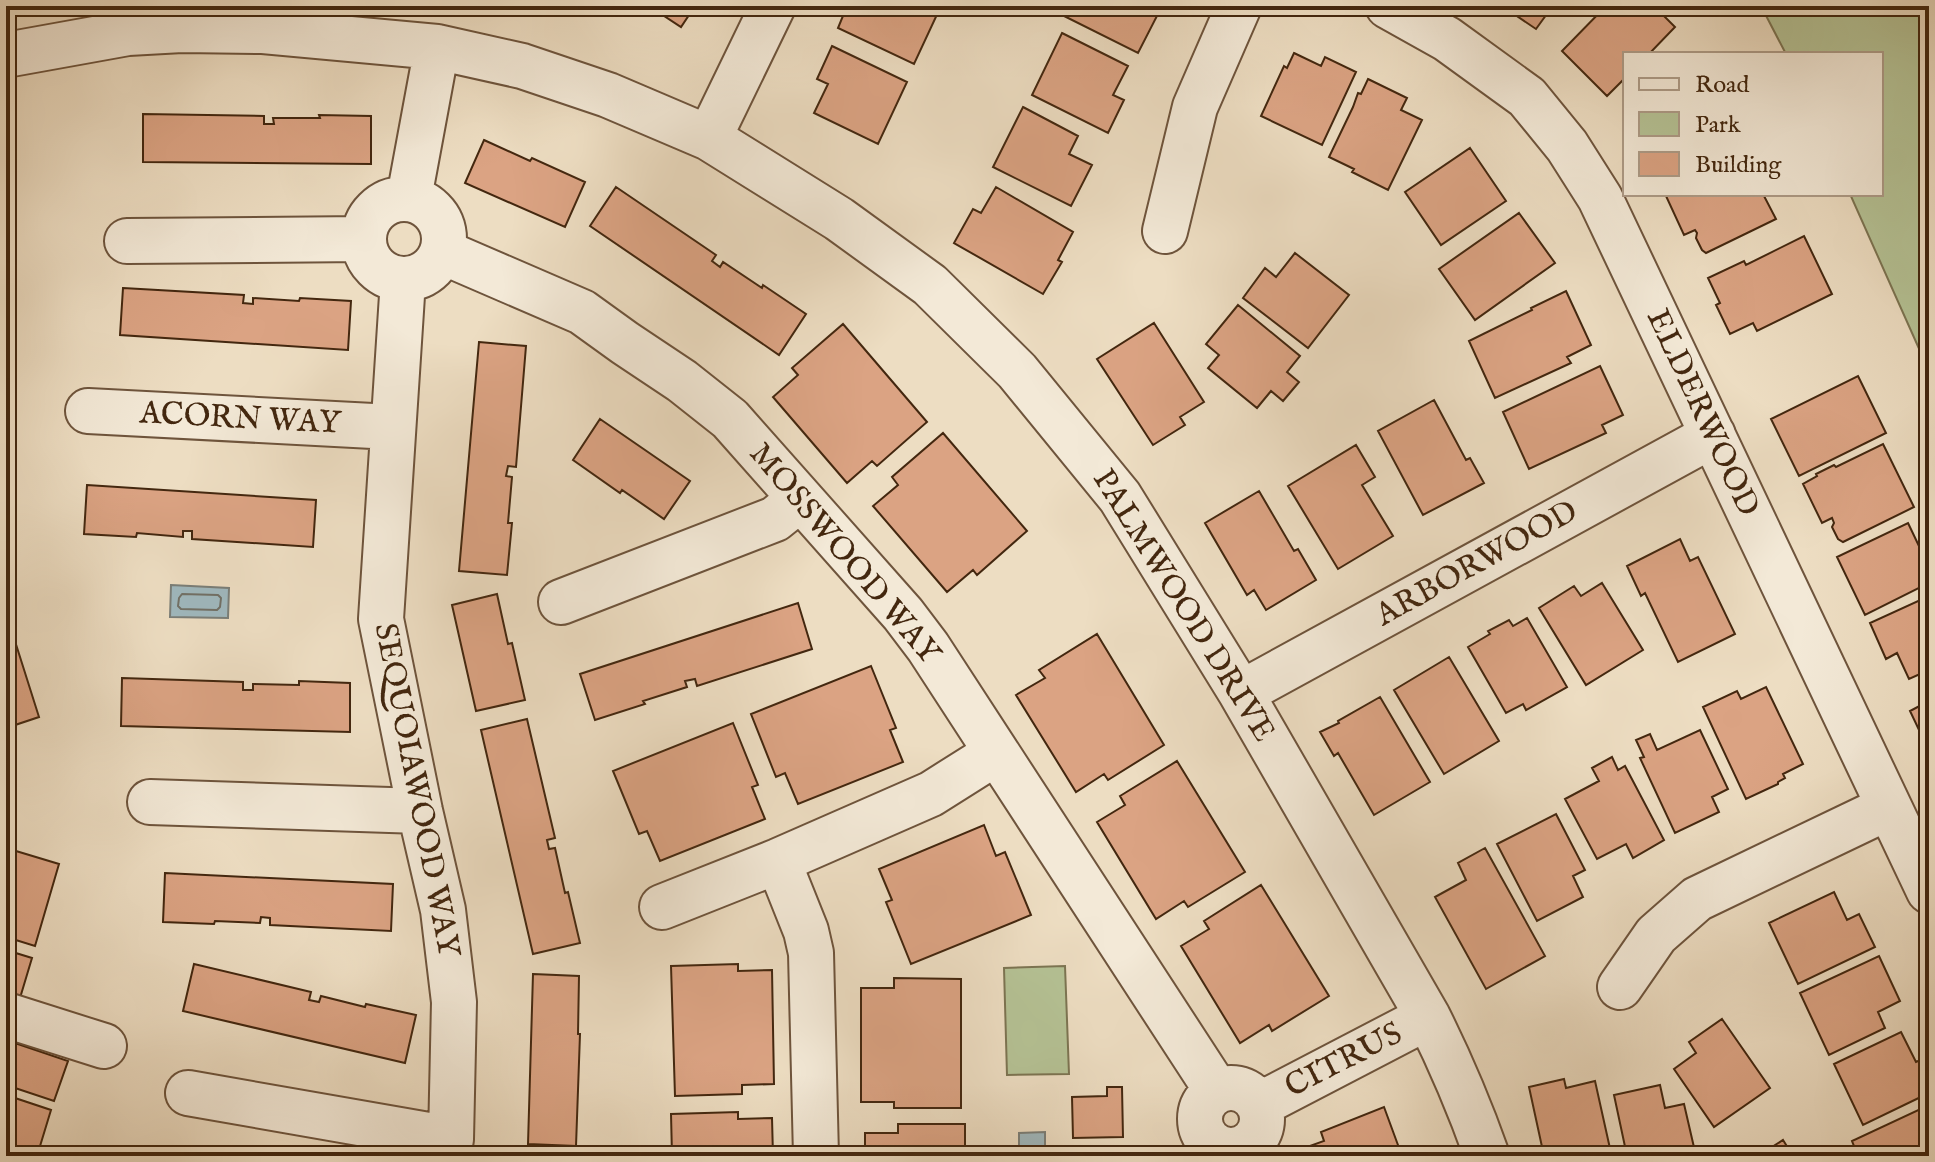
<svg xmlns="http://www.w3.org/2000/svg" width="1935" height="1162" font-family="'IM FELL English',serif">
<rect width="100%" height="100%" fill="#edddc2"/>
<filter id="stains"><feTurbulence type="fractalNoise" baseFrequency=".0025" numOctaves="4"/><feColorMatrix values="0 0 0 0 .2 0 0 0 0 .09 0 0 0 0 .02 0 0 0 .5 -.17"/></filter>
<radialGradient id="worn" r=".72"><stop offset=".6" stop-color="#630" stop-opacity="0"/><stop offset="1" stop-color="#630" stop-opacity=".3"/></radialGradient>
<!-- green -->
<path fill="#b5c295" stroke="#7c7452" stroke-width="2" d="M1761 6H1929V371L1850 194H1881V54H1786Z
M1065 966 1069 1074 1007 1075 1004 968Z"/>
<!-- water -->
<path fill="#9fb8be" stroke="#7a7e78" stroke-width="2" d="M171 585 229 588 228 618 170 617Z
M1045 1132V1156H1019V1133Z"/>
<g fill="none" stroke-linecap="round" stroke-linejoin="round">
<!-- shore -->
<path stroke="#717066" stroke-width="2" d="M182 594 218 595 221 598 220 607 217 610 181 609 178 606 179 598Z"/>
</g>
<!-- building -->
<path fill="#dba383" stroke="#43270f" stroke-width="2" d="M649 6H695L681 27Z
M847 6H941L914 64 838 28Z
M1064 6H1147L1159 12 1138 53 1060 14Z
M1511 6H1565L1560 13 1552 7 1536 29 1511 12 1514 8Z
M1606 6H1654L1675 27 1649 54H1625V78L1607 96 1562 51Z
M1062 33 1128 66 1113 95 1124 100 1108 133 1032 95Z
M832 46 907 82 878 144 814 113 828 84 817 79Z
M1294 53 1321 66 1325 57 1356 72 1322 145 1261 116 1284 66 1287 68Z
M1368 79 1407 98 1401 110 1422 120 1388 190 1352 172 1354 169 1329 157 1353 107 1358 93 1361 94Z
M1023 107 1078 136 1069 154 1092 165 1071 206 993 167Z
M143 114 264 116V124H274L273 118H320L319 115 371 116V164L143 162Z
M484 140 530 161 532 158 585 182 565 227 465 183Z
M1470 148 1506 201 1441 245 1405 192Z
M616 187 716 255 712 261 720 267 723 262 762 288 763 285 806 314 779 355 590 226Z
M996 187 1073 232 1058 260 1062 262 1043 294 954 243 973 209 981 213Z
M1670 194H1763L1776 219 1706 253 1702 250 1696 238 1697 233 1695 230 1684 235 1666 196Z
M1519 213 1555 263 1475 320 1439 269Z
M1804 236 1832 294 1757 331 1753 323 1730 334 1716 305 1720 303 1708 278 1744 261 1746 265Z
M1295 253 1349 295 1308 348 1243 298 1265 268 1276 277Z
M123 288 244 295 243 303 253 304V298L299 301 300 298 351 301 348 350 120 335Z
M1566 291 1591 345 1567 357 1571 363 1495 398 1469 341 1532 310 1531 308Z
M1238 305 1300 356 1287 372 1299 382 1283 401 1271 391 1257 408 1208 368 1219 355 1206 344Z
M1154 323 1204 402 1180 417 1185 425 1153 445 1097 359Z
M843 324 927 422 877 466 872 461 847 483 773 397 798 375 792 368Z
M479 342 526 346 516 467 508 466 506 476 512 477 508 523H512L507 575 459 571Z
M1600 366 1623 415 1602 425 1606 433 1529 469 1503 412Z
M1858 376 1886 433 1799 476 1771 419Z
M1434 400 1466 460 1470 458 1484 483 1423 515 1378 431Z
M600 419 690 481 664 519 622 490 620 493 573 460Z
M943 433 1027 531 977 575 973 570 947 592 873 506 898 485 892 477Z
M1883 444 1914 507 1843 542 1838 539 1832 527 1834 523 1832 518 1822 523 1803 484 1817 476 1816 474 1834 465 1836 467Z
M1356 445 1375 477 1362 485 1393 536 1338 569 1288 486Z
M87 485 316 500 313 547 192 539V531H183V537L137 533 136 537 84 534Z
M1259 491 1294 551 1298 549 1316 580 1266 610 1254 590 1247 595 1205 523Z
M1908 523 1929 567V583L1865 615 1837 557Z
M1680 539 1690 561 1698 557 1735 634 1678 662 1645 593 1641 596 1627 566Z
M1602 583 1643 650 1586 685 1539 608 1574 586 1581 596Z
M497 594 508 644 512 643 525 700 476 711 452 605Z
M1929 596V670L1909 679 1897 653 1886 659 1870 623Z
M798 603 812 649 697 686 695 679 685 681 687 687 643 701 645 704 595 720 580 674Z
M6 609 12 628 6 630Z
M1527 618 1567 687 1526 710 1523 704 1506 713 1468 647 1490 634 1488 631 1509 620 1513 626Z
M1097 634 1164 745 1108 780 1104 774 1076 792 1016 695 1045 678 1039 670Z
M14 638 39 717 6 728V640Z
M1449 657 1499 741 1444 774 1394 690Z
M871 666 896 728 890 730 903 762 798 804 785 773 776 777 751 714Z
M122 678 243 682V690H253V684L299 685V681L350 683V732L121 726Z
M1766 687 1803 764 1783 774 1785 778 1778 782V784L1746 799 1703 707 1737 691 1741 699Z
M1380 697 1430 782 1374 815 1338 753 1334 756 1320 732 1339 723 1338 721Z
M1929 701V751L1910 711Z
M527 719 555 838 547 840 549 849 555 848 565 893 568 892 580 943 533 954 481 730Z
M733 723 758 785 752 787 765 819 660 861 647 831 639 834 613 771Z
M1700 730 1728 789 1712 797 1719 812 1675 833 1640 758 1644 757 1636 740 1650 734 1657 750Z
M1612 757 1618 770 1625 766 1664 840 1633 858 1626 844 1597 859 1565 799 1599 781 1592 768Z
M1177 761 1245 872 1188 907 1184 901 1156 919 1097 822 1125 805 1120 796Z
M1556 814 1585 870 1573 876 1583 897 1537 921 1497 844Z
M984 825 996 856 1005 852 1031 915 911 964 886 902 892 900 879 869Z
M6 848 59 864 35 946 6 937Z
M1485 848 1545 956 1486 989 1435 897 1466 880 1458 863Z
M165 873 393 884 391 931 270 925V918L261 917 260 923 215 921 214 924 163 922Z
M1261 885 1329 996 1272 1031 1269 1025 1240 1043 1181 946 1209 929 1204 921Z
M1834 892 1847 920 1859 914 1875 947 1798 984 1769 923Z
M6 950 32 958 20 998 6 994Z
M1879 956 1900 1001 1878 1012 1885 1028 1829 1055 1800 993Z
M194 964 311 992 309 1000 319 1002 321 996 365 1007 366 1004 416 1015 405 1063 183 1011Z
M738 964V971L772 970 774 1084 742 1085V1094L675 1096 671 966Z
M533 974 579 976 578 1034H580L576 1146 528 1144Z
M894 978 961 979V1108H894V1102H861V988H894Z
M1722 1019 1770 1088 1714 1127 1674 1069 1696 1053 1689 1042Z
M1901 1032 1916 1062 1925 1058 1929 1066V1093L1863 1125 1834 1064Z
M6 1040 68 1061 54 1101 6 1085Z
M1564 1079 1566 1088 1595 1081 1611 1153 1596 1156H1544L1529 1087Z
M1660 1085 1665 1108 1684 1104 1696 1156H1627L1614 1095Z
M1107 1087H1122L1123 1137 1073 1138 1072 1097 1107 1096Z
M6 1095 51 1110 37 1156H6Z
M1929 1105V1156H1858L1852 1141Z
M1384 1107 1402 1156H1295L1293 1152 1324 1141 1321 1132Z
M738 1112V1119L772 1118 773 1156H672L671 1114Z
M898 1124H965V1156H865V1133H898Z
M1783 1140 1793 1156H1758Z"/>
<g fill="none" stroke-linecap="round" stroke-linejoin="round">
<!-- minor casing -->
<g stroke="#6e543c" stroke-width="48">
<path id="minor" d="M1388 6 1447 39 1527 97 1567 146 1600 198 1929 891
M6 55 128 33 182 30 263 31 437 47 522 66 608 95 709 138 839 219 930 285 1017 371 1120 497 1241 693 1428 1017C1451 1063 1470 1108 1487 1156
M709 138 773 6
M409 198 437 47
M364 239a40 40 0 1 1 80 0a40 40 0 1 1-80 0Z
M1165 231 1195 107 1239 6
M127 241 364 239
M443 252 582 312 625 343 682 381 730 419 903 614 928 647 1217 1091
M403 280 381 619 420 811 443 910 454 1002 451 1139 448 1156
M88 411 392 427
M561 602 775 519 800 499
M1241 693 1713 435
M150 802 420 811
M778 861 806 931 811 953 816 1156
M662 907 778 861 931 794 996 753
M1620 987 1656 935 1697 899 1889 807
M6 1015 104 1046
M1200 1119a31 31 0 1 1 62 0a31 31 0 1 1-62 0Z
M188 1093 451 1139
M1259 1105 1428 1017"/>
</g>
<!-- minor -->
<use href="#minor" stroke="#f3e9d7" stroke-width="44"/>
</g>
<g text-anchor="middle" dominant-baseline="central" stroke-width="7" stroke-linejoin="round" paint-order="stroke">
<!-- street labels -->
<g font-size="32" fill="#43270f" stroke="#f3e9d7">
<text transform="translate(1702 413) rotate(65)">ELDERWOOD</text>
<text transform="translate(240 419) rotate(3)">ACORN WAY</text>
<text transform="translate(844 554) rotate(50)">MOSSWOOD WAY</text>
<text transform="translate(1477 564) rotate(-29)">ARBORWOOD</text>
<text transform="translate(1183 606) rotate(58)">PALMWOOD DRIVE</text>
<text transform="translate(416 790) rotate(79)">SEQUOIAWOOD WAY</text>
<text transform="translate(1344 1061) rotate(-27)">CITRUS</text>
</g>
</g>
<!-- margin -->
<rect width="1935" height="1162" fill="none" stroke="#edddc2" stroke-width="32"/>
<rect x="8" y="8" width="1919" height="1146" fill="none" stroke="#43270f" stroke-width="4"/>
<rect x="16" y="16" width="1903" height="1130" fill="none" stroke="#43270f" stroke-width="2"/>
<!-- legend -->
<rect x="1623" y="52" width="260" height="144" fill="#f3e9d7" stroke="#ad9b87" stroke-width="2"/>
<rect x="1639" y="78" width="40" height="12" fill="#f3e9d7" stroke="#ad9b87" stroke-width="2"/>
<text x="1695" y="92" font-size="24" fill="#43270f">Road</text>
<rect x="1639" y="112" width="40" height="24" fill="#b5c295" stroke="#ad9b87" stroke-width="2"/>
<text x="1695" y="132" font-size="24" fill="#43270f">Park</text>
<rect x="1639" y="152" width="40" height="24" fill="#dba383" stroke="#ad9b87" stroke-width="2"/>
<text x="1695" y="172" font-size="24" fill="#43270f">Building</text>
<rect width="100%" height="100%" filter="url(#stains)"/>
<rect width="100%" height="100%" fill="url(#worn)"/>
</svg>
